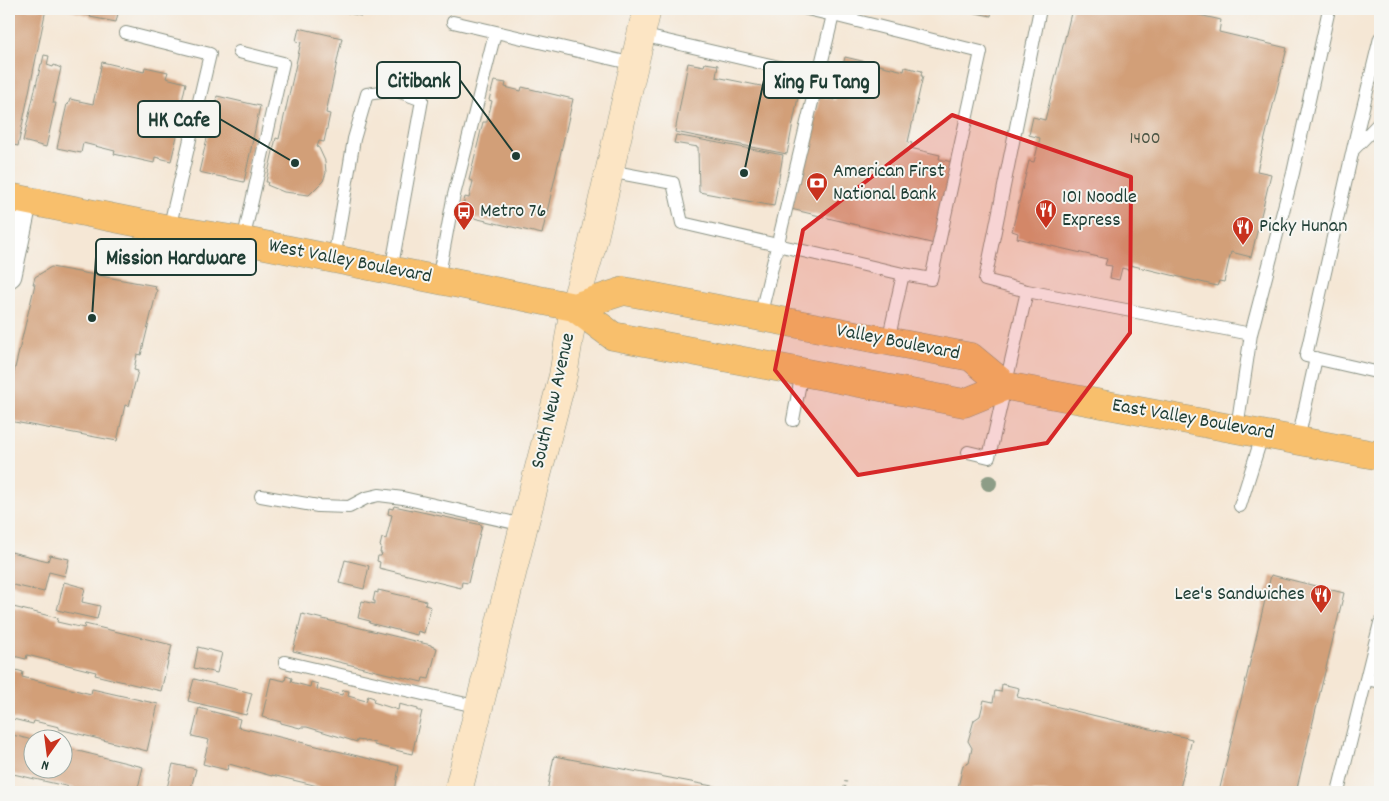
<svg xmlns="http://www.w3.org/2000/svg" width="1389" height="801" font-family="Dekko,sans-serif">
<rect width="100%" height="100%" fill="#f6f6f2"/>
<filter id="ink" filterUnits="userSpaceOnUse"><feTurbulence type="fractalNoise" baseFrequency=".02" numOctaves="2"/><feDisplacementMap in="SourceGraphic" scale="10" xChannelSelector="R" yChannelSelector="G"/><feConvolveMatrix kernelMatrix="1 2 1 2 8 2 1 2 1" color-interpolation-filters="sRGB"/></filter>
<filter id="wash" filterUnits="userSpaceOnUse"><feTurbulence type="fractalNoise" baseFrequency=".0096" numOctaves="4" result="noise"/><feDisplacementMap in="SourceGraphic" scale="20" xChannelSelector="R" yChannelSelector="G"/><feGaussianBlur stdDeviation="1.12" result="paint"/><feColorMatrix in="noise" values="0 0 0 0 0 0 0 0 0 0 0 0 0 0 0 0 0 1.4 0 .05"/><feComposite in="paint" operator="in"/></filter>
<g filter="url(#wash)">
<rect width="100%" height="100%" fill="#f5e7d5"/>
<g id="blocks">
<!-- building -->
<path fill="#d29f78" d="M9 9H46L18 146 9 144Z
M65 9H119L116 22 90 17 91 16Z
M332 9H363L361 16Z
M956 9H992L991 16Z
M1072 9H1125L1142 13 1143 9H1173L1221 20 1219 32 1287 48 1257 171 1271 174 1251 257 1231 252 1224 282 1219 281 1217 286 1130 265 1129 270 1122 268 1119 280 1110 278 1112 266 1105 265 1107 259 1017 238 1018 233 1012 231 1029 161 1034 162 1040 138 1029 135 1033 117 1045 120Z
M299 28 342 38 326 113 330 114 324 142 319 141 317 147 319 148 325 161 326 173 323 181 309 195 284 192 267 185 268 182H266L276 138 279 139 301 42 296 41Z
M44 55 49 56 47 65 53 67 54 65 61 68 53 103H56L46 147 23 141 41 64H42Z
M845 57 904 71 905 67 922 71 921 76H923L908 142 912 143 910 148 940 155 939 159 952 162 935 244 791 209 820 96 835 100Z
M102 62 144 72 145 67 168 72 166 78 186 83 176 128H179L171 161 155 157 154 163 114 154 115 151 83 143 81 153 57 148 67 104 68 105 70 99 93 104Z
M688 63 704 66 705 63 718 65 716 77 781 90 784 79 797 82 795 92H799L787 154 675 132Z
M494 81 506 83 505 87 521 91 522 87 573 99 542 234 461 215 465 197 469 198 473 181 469 180 483 122H487L492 101 489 100Z
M217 96 260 106 244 182 199 172Z
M676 135 783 155 774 206 699 192 698 147 674 143Z
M51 267 156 286 155 289 157 290 141 355 137 354 134 370 138 371 129 406 125 405 117 441 9 421V393L35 284H33L35 277Z
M394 506 482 525 468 583 462 582 461 588 379 568 380 562 377 561 378 556H381L382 553H380L381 547 380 546 382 538 386 539 392 515 388 514 389 508 393 509Z
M11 552 48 561 50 555 69 559 65 576 49 572 44 592 9 584V562Z
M345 560 369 566 364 589 339 583Z
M1271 575 1344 593 1296 792H1219Z
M64 582 85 588 82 602 100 606 97 619 57 610Z
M378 590 426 601 425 605 431 607 424 633 418 631 417 635 369 623 370 621 358 618 362 601 375 604V601H373L375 592 378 593Z
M9 606 58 618 57 622 84 628 85 624 172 645 161 691 95 675 96 672 27 655 26 659 9 655Z
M302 614 431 645V646L437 648 429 679 423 678 422 682 293 651Z
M198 647 222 653 217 673 194 668Z
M9 668 23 672 22 677 91 694 92 689 158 704 147 751 59 729V727L34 721 33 724 9 718Z
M286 676 292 678 291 682 310 687 311 682 318 684 317 689 342 695 343 690 349 691 348 696 366 701 368 696 374 698 373 702 398 710 399 704 418 709V711H422L412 754 374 745 375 743 364 741 357 740V742L307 727H301L300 728 281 723V722L262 717 271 678 285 681Z
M194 679 252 693 246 715 188 701Z
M1002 684 1019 688 1017 697 1192 739 1179 792H957L963 765 969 763 972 748 968 741 974 720 980 716 984 700 993 702 995 691 1001 692Z
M199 708 240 719 238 727 399 766 395 792H343L272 775V776L229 764 227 770 203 764 209 740 192 736Z
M9 734 32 740V768H62V747L143 767 137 792H74V788L9 773Z
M554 756 728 789V792H547Z
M173 764 196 769 190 792H166Z"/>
</g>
</g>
<g filter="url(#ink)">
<use href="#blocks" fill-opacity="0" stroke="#8a9284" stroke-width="1"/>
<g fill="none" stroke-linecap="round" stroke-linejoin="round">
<!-- lane casing -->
<g stroke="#8a9284" stroke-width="14">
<path id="lane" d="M833 15 981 52 931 279 903 274 888 341
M453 22 634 64
M126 33 210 54 169 229
M641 35 818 76
M1380 38 1356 136 1306 356 1380 373
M239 52 283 63 243 241
M1354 149 1380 122
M609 171 673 183 682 223 903 274
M334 259 354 139 367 94 395 90 422 100 391 271
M438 280 453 199 495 33
M1027 291 985 280 1040 9
M760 317 833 15 807 9
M1251 334 1293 173 1329 9
M793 420 802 372
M1298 440 1316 358
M968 452 989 457 1027 291 1251 334 1237 428
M261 496 318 506 349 507 366 498 379 495 403 498 524 525
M1240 506 1263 433
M285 662 479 707
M1366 679 1380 682
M1338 792 1380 623"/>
</g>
<!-- street casing -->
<g stroke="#8a9284" stroke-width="27">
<path id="street" d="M9 275 25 200"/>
</g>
<!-- secondary casing -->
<g stroke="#8a9284" stroke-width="29">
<path id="secondary" d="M458 792 524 525 563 376 574 307 592 246 647 9"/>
</g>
<!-- primary casing -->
<g stroke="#8a9284" stroke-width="29">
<path id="primary" d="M9 197 169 229 250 242 574 307 613 336 964 403 1006 386
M574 307 624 291 971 357 1006 386 1380 456"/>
</g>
<!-- path -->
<path stroke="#8a9284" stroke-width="3" stroke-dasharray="1 4" stroke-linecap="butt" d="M844 792 846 780"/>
<!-- lane -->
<use href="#lane" stroke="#fff" stroke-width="12"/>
<!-- street -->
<use href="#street" stroke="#fff" stroke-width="25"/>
<!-- secondary -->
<use href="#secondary" stroke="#fce5c4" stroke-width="28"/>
<!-- primary -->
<use href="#primary" stroke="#f8bf6c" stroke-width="28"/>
</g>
<!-- trees -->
<circle fill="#8d9d87" cx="989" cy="483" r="8"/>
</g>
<!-- marked area -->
<path fill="#d62828" fill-opacity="0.2" stroke="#d62828" stroke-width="4" stroke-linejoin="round" d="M952 115 1131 177 1130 333 1047 443 858 475 775 370 803 230Z"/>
<!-- icons -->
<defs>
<g id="bank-pin" transform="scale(1.125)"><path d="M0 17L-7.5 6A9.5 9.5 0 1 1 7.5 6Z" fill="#c8321e" stroke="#f6f6f2"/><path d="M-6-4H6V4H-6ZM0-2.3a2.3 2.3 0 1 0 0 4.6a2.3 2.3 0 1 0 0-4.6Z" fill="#fff"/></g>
<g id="restaurant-pin" transform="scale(1.125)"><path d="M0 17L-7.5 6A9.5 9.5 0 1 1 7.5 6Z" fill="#c8321e" stroke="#f6f6f2"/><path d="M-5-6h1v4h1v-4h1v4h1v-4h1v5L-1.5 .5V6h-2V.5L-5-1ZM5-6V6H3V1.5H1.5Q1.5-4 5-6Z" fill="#fff"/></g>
<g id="bus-pin" transform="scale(1.125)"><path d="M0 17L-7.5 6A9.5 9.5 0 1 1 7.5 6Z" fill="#c8321e" stroke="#f6f6f2"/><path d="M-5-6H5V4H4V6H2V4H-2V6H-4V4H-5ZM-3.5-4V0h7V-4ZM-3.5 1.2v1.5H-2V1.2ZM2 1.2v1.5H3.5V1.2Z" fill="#fff"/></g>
</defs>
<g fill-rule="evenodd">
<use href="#bank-pin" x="817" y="183"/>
<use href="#restaurant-pin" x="1046" y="210"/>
<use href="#bus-pin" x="464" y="212"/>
<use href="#restaurant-pin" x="1243" y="227"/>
<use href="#restaurant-pin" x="1321" y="595"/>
</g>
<g text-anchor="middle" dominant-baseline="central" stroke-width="4" stroke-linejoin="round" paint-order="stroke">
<!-- number labels -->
<g font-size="18" fill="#4c5645">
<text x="1145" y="139">1400</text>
</g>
<!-- poi labels -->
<g font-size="20" fill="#1f3d34" stroke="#f6f6f2" text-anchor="start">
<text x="833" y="172">American First<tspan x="833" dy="23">National Bank</tspan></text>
<text x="1062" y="198">101 Noodle<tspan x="1062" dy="23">Express</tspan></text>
<text x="480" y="212">Metro 76</text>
<text x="1259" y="227">Picky Hunan</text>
<text x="1305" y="595" text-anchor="end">Lee's Sandwiches</text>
</g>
<!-- street labels -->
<g font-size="20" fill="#1f3d34" stroke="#f6f6f2">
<text transform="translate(350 262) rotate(11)">West Valley Boulevard</text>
<text transform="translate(898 343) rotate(11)">Valley Boulevard</text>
<text transform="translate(554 401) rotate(-77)">South New Avenue</text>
<text transform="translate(1193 420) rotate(10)">East Valley Boulevard</text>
</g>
</g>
<!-- callouts -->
<path fill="none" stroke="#1f3d34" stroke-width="2" d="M516 156L460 80M744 173L764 80M295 163L220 119M92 318L96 257"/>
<g fill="#1f3d34" stroke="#f6f6f2" stroke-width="2">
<circle cx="516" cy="156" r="5"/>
<circle cx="744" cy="173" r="5"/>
<circle cx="295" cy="163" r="5"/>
<circle cx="92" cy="318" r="5"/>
</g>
<g fill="#f6f6f2" stroke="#1f3d34" stroke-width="2">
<rect x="377" y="62" width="83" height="36" rx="5"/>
<rect x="764" y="62" width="115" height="36" rx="5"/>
<rect x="138" y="101" width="82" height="36" rx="5"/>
<rect x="96" y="239" width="160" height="36" rx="5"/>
</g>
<g font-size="21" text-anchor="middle" font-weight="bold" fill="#1f3d34">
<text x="419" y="87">Citibank</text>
<text x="822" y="88">Xing Fu Tang</text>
<text x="179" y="126">HK Cafe</text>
<text x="176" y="264">Mission Hardware</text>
</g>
<!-- margin -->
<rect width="1389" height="801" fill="none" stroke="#f6f6f2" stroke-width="30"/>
<!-- north arrow -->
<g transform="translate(48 754) rotate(194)"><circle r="24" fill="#f6f6f2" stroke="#a0aca6"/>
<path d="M0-4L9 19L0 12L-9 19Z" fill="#c8321e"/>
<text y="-8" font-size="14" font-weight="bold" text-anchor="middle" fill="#1f3d34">N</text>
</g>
</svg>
